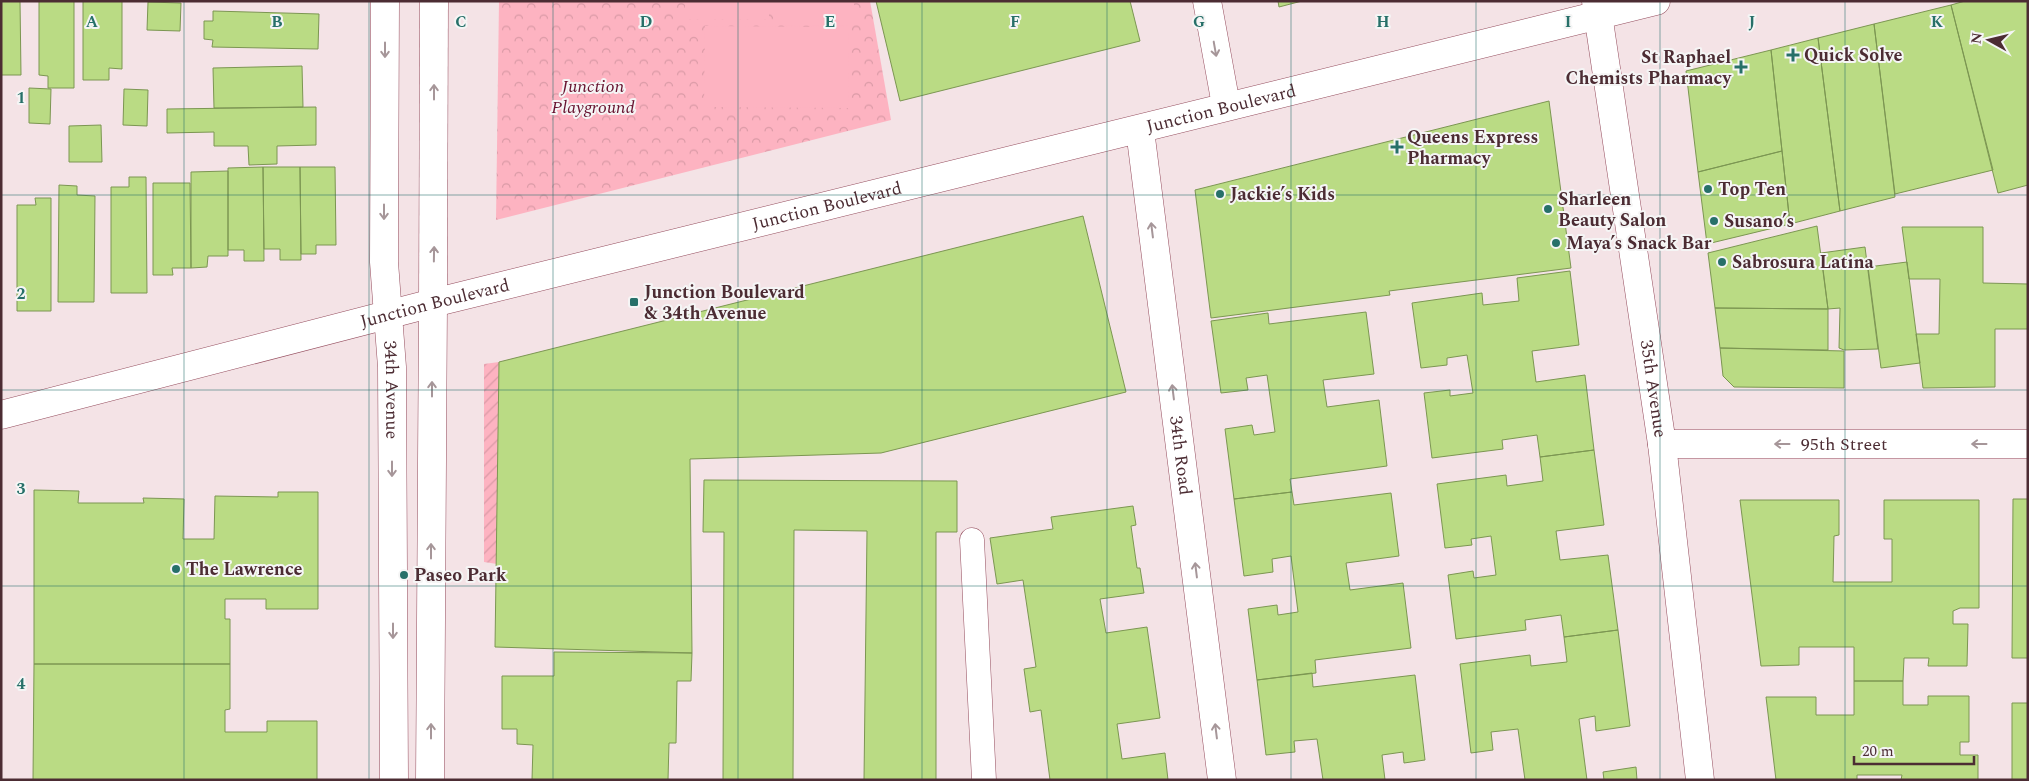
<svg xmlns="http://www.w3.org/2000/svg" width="2029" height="781" font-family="Spectral,serif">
<defs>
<pattern id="park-crowns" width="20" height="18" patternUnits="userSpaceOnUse" patternTransform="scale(1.25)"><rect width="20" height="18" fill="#fdb3c1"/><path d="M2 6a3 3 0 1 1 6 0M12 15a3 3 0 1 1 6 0" fill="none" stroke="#da9aa6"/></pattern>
<pattern id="garden-furrows" width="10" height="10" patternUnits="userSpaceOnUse" patternTransform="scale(1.25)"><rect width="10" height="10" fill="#fdb3c1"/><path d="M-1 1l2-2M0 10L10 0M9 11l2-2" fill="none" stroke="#da9aa6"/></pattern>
</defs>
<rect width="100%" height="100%" fill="#f4e3e6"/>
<!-- park -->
<path fill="url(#park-crowns)" d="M499 1H870L891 120 496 220Z"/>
<!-- garden -->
<path fill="url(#garden-furrows)" d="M499 362 497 564 484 562V364Z"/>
<!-- pitch -->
<path fill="#fdb3c1" d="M685 1H769V19H685Z
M774 1H854V26L774 25Z
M705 26 849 27 848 108 704 107Z"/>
<!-- building -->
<path fill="#badb84" stroke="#7c9652" d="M1 1H20L21 75H1Z
M39 1H74V88H48V76L39 75Z
M83 1H122V69L109 68V80H83Z
M876 1H1130L1140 41 900 101Z
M1278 1H1302L1279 7Z
M1965 1H2028V185L1998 193 1951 5Z
M148 2 181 3 180 31 147 30Z
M1951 5 1993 170 1895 194 1874 24Z
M213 11 319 14 318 49 212 47 213 40 204 39V21H213Z
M1874 24 1895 197 1840 211 1818 38Z
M1818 38 1840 211 1790 224 1771 50Z
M1771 50 1782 151 1698 172 1686 71Z
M302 66 303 107 214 108 213 68Z
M29 88 51 89 50 124 29 123Z
M124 89 148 90 147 126 123 125Z
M1549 101 1571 268 1389 291 1390 295 1211 318 1195 190Z
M316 107V145L277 146V164L249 165 248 146H214V132L167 133V109Z
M101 125 102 162H69V126Z
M1782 151 1790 224 1707 244 1698 172Z
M263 167 264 261H244V250H228V168Z
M263 167H300L301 260H280V249H264Z
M300 167H335L336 245H316V254H301Z
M228 171V256H208L207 267 191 268V172Z
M129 177H146L147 293H111V187H129Z
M153 183H190L191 268H172L173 275H153Z
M59 185 77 186V195L95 196 94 302H58Z
M35 198H51V311H17V205H36Z
M1083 216 1126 392 881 453 690 459 692 653 495 647 499 362Z
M1817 226 1828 309 1715 308 1708 253Z
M1902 227H1983V283L2028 284V329H1995V387L1923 388 1916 334H1939L1940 279H1909Z
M1865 247 1878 349 1844 350 1839 348 1840 308 1828 309 1821 253Z
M1907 262 1920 363 1881 368 1868 267Z
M1570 271 1579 345 1532 351 1536 382 1585 375 1594 450 1540 457 1537 435 1502 440 1503 449 1432 458 1424 393 1450 390V396L1473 393 1467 355 1447 358V365L1421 368 1412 303 1482 293 1483 305 1519 301 1517 278Z
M1715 308 1828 309V350L1720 348Z
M1366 312 1374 374 1323 380 1327 407 1379 400 1387 466 1290 479 1292 492 1234 499 1225 429 1252 425 1254 435 1275 432 1267 375 1246 378 1248 390 1221 393 1211 321 1268 313 1269 324Z
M1720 348 1844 351V388L1734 387 1723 376Z
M1594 450 1604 525 1556 531 1560 560 1608 555 1618 630 1564 637 1561 615 1525 620 1526 630 1456 639 1448 575 1473 571 1474 578 1496 575 1491 536 1471 539 1472 545 1445 548 1437 484 1506 475 1507 486 1543 481 1540 457Z
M704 480 957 481V532H936V780H864L867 531 794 530 793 780H723L724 532H703Z
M34 490 79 491 78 503H144L143 498 184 499 183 539H214L215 496 278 497V492H318V609H266V599H225V619H230V664H34Z
M1292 492 1294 505 1391 493 1399 556 1346 563 1350 590 1403 583 1411 648 1315 660 1316 673 1257 680 1248 609 1277 605 1278 615 1298 612 1291 556 1272 559 1273 572 1244 576 1234 499Z
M2013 499H2028V658H2012Z
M1740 500H1839V535L1834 536 1833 582H1892V539H1884V500H1979V608H1960L1953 611V624H1968L1967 666H1928L1929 658H1904L1903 681H1854V647H1799V665L1761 666Z
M1133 506 1136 525 1131 526 1137 568H1140L1144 593 1100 599 1106 633 1147 627 1160 718 1117 724 1122 759 1165 753 1168 780H1050L1041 710 1030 712 1024 669 1036 667 1023 580 997 584 990 538 1053 529 1051 517Z
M1618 630 1630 726 1596 731 1595 716 1579 719 1587 780H1525L1518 729 1491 732 1493 750 1471 753 1460 664 1530 655 1531 666 1567 662 1564 637Z
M554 652 692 653 691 681H677L676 743H669L668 780H516H532L533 745 517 744V729H502V676H554Z
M34 664H230V709L225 710V732H267V721H317V780H33Z
M1312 673 1313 687 1415 675 1425 760 1404 763 1403 752 1382 755 1385 780H1323L1317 739 1294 741 1295 752 1266 755 1257 680Z
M1854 681H1903V705H1928V696H1969V742H1960V755H1978V780H1901L1902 775H1857V780H1776L1766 697H1816V715H1854Z
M2012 703H2028V780H2012Z
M1636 767 1637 780H1604L1603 772Z"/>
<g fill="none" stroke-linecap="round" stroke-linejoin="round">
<!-- lane casing -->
<g stroke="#954d5e" stroke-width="25">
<path id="lane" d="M972 540 984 780"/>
</g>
<!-- street casing -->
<g stroke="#954d5e" stroke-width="29">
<g id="street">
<path d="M1207 1 1226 105"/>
<path id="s1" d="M1596 1 1662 444 1700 780"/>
<path id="s2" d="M1140 130 1222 780"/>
<path id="s3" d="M388 315 392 367 394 780"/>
<path id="s4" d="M1662 444H2028"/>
<path d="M430 780 433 303"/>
</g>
</g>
<!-- secondary casing -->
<g stroke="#954d5e" stroke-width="29">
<g id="secondary">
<path d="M385 1 384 262 388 315"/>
<path d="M433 303 434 1"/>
<path id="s5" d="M1 415 433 303 1656 1"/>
</g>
</g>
<!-- lane -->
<use href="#lane" stroke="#fff" stroke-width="24"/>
<!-- street -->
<use href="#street" stroke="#fff" stroke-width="28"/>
<!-- secondary -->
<use href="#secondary" stroke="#fff" stroke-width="28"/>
</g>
<!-- one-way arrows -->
<defs><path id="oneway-shaft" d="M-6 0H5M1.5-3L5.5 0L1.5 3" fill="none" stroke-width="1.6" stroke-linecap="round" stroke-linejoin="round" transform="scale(1.25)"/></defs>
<g stroke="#a69699">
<use href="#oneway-shaft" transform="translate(1215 49) rotate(80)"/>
<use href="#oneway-shaft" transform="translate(385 50) rotate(90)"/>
<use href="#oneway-shaft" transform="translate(434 92) rotate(-90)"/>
<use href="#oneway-shaft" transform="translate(384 212) rotate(90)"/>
<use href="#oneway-shaft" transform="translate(1152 230) rotate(-97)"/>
<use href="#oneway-shaft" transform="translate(434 254) rotate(-89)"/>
<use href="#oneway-shaft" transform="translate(432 389) rotate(-90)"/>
<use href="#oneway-shaft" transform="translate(1173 392) rotate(-97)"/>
<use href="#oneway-shaft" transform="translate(1782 444) rotate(180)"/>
<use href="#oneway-shaft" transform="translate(1979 444) rotate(180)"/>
<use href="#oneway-shaft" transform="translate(392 469) rotate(90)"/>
<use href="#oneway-shaft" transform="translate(431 551) rotate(-90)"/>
<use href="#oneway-shaft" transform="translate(1196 570) rotate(-97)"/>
<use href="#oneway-shaft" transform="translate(393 631) rotate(90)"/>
<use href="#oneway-shaft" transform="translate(431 731) rotate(-90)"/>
<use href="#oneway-shaft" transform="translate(1216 731) rotate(-97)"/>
</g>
<!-- grid -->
<path fill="none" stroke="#277069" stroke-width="1" stroke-opacity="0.55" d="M184 1V780M369 1V780M553 1V780M738 1V780M922 1V780M1107 1V780M1291 1V780M1476 1V780M1660 1V780M1845 1V780M1 195H2028M1 390H2028M1 586H2028"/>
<!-- markers -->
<g fill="#277069" stroke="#f5f5f5" stroke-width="2">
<path d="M1790.5 47.5h5v5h5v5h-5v5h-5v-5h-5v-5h5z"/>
<path d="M1738.5 59.5h5v5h5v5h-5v5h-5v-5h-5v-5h5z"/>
<path d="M1394.5 139.5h5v5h5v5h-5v5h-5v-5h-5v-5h5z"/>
<circle cx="1708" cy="189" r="5"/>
<circle cx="1220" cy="194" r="5"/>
<circle cx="1548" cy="209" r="5"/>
<circle cx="1714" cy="221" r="5"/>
<circle cx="1556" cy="243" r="5"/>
<circle cx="1722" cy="262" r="5"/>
<rect x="629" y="297" width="10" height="10" rx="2.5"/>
<circle cx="176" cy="569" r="5"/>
<circle cx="404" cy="575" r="5"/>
</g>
<g text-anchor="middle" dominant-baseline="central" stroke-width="4" stroke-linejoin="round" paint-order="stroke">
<!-- poi labels -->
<g font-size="18" font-weight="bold" fill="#4c2c33" stroke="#f5f5f5" text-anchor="start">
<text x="1804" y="55">Quick Solve</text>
<text x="1731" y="57" text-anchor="end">St Raphael<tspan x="1731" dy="21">Chemists Pharmacy</tspan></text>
<text x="1407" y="137">Queens Express<tspan x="1407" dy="21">Pharmacy</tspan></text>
<text x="1718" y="189">Top Ten</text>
<text x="1230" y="194">Jackie’s Kids</text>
<text x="1558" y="199">Sharleen<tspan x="1558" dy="21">Beauty Salon</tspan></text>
<text x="1724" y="221">Susano’s</text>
<text x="1566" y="243">Maya’s Snack Bar</text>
<text x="1732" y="262">Sabrosura Latina</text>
<text x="644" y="292">Junction Boulevard<tspan x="644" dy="21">&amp; 34th Avenue</tspan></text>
<text x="186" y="569">The Lawrence</text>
<text x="414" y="575">Paseo Park</text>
</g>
<!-- park labels -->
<g font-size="18" font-style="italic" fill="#67122f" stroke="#f5f5f5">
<text x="593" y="86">Junction<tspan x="593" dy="21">Playground</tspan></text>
</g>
<!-- street labels -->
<g font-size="18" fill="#4c2c33" stroke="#f5f5f5">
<text stroke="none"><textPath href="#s5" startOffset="1258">Junction Boulevard</textPath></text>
<text stroke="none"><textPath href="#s5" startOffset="852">Junction Boulevard</textPath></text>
<text stroke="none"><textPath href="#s5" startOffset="448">Junction Boulevard</textPath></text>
<text stroke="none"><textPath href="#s3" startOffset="75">34th Avenue</textPath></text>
<text stroke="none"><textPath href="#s1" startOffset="392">35th Avenue</textPath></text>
<text stroke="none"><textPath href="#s4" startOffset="182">95th Street</textPath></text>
<text stroke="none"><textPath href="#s2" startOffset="328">34th Road</textPath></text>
</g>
</g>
<g font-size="16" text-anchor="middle" font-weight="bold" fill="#277069" stroke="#f5f5f5" stroke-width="4" stroke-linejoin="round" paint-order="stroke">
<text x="92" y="27">A</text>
<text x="277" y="27">B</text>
<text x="461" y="27">C</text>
<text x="646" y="27">D</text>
<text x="830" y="27">E</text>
<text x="1015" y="27">F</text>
<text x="1199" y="27">G</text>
<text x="1383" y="27">H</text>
<text x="1568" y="27">I</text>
<text x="1752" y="27">J</text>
<text x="1937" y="27">K</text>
<text x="21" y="103">1</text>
<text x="21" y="299">2</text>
<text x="21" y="494">3</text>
<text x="21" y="689">4</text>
</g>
<!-- border -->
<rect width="2029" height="781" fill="none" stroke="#4c2c33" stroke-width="5"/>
<!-- north arrow -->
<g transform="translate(1989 40) rotate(278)" stroke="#f5f5f5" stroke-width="4" paint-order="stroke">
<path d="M0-4L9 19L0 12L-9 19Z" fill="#4c2c33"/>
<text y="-8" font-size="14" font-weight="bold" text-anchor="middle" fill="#4c2c33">N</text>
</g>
<!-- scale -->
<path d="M1854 756v8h120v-8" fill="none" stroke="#4c2c33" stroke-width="2.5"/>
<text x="1862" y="756" font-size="15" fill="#4c2c33" stroke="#f5f5f5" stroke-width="4" paint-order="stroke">20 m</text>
</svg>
